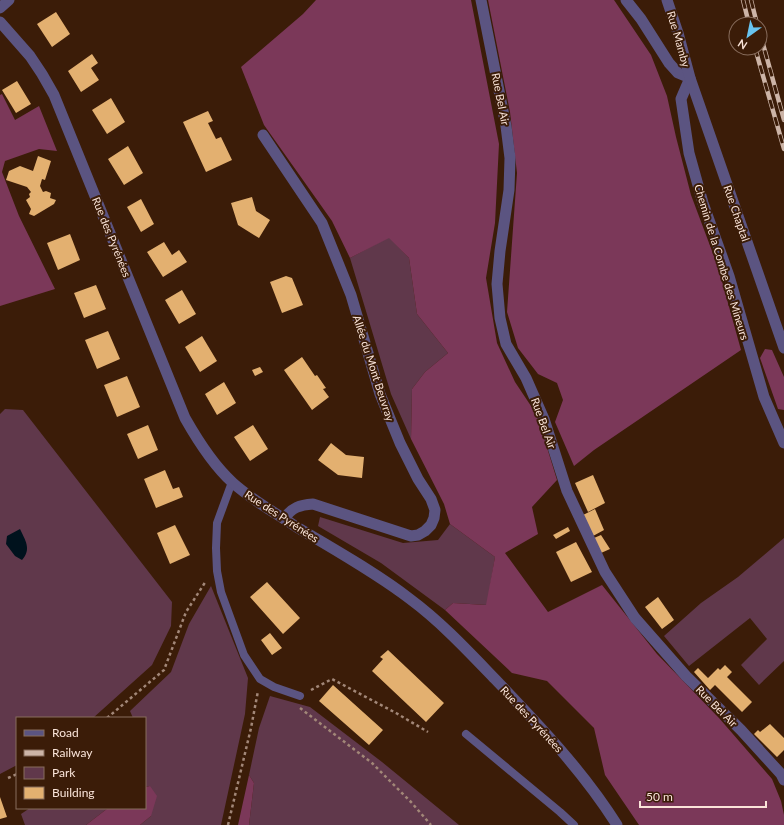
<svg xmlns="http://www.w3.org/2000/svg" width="784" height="825" font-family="Lato,sans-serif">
<rect width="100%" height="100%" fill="#3b1c08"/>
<!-- green -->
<path fill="#60384b" d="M389 237 409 258 417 314 448 353 425 372 412 389 411 439 391 394 350 258Z
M5 409 23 410 172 602 171 626 152 665 93 718H17V765L0 774V414Z
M320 517 403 543 438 540 450 524 495 557 487 605 453 603 445 610 381 563 318 526Z
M784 538V661L759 685 741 665 767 639 750 618 689 666 664 636 701 603 738 577Z
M211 586 248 678 245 714 221 825H140L151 816 150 786 145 787V718H133L130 711 171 672 189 624Z
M270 696 310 707 382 762 459 825H249L254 783 249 775 259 728Z
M30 808H108L86 825H25L21 814Z"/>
<!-- forest -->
<path fill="#7b3859" d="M316 0H471L499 144 495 223 486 278 497 343 515 382 537 415 557 480 532 507 538 534 505 553 548 612 602 585 657 654 719 718 772 779 781 801 784 815V825H639L605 775 594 728 547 681 512 673 445 610 453 603 486 605 495 557 450 524 444 504 411 439 412 389 425 372 448 353 417 314 409 258 389 238 350 258 332 221 264 125 241 67 303 14Z
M488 0H614L651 55 667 96 676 137 691 195 718 267 741 350 594 450 574 466 555 422 563 400 557 383 538 374 518 348 507 312 517 173 510 112Z
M2 94 15 120 39 106 57 151 39 149 5 161 2 172 19 216 55 289 0 306V95Z
M765 349 772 350 784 377V410L778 409 760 358Z
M249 775 254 783 249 825H238Z
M150 786 157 796 151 816 140 825H86L108 808H145V787Z"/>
<!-- water -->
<path fill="#00121d" d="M20 529C25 540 32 549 22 560L15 556 6 544 7 536Z"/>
<!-- building -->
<path fill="#e3b070" d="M56 12 70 34 52 47 37 24Z
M92 54 98 63 91 68 99 80 81 92 68 71Z
M17 81 31 104 16 113 2 90Z
M111 98 125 122 107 134 92 110Z
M208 111 213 121 208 123 216 139 221 137 232 160 206 172 183 122Z
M128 146 143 173 124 185 108 159Z
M38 156 51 161 45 180 42 179 40 186 43 192 46 191 51 193 50 198 56 200 54 204 34 216 29 214 31 209 26 200 30 197 29 194 31 192 27 187 6 180 9 171 20 166 33 171Z
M252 197 256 211 270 220 259 238 238 225 231 203Z
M141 199 154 224 141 232 127 207Z
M70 234 80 260 58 270 47 243Z
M164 242 172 255 179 250 187 262 163 277 147 252Z
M286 276 292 278 303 305 282 313 270 282Z
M96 285 106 309 84 318 74 293Z
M182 290 196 314 179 324 165 300Z
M108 331 120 359 97 369 85 340Z
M202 336 217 361 200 372 185 347Z
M302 357 315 376 317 375 326 388 323 389 329 397 312 410 284 370Z
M260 367 263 372 255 376 252 370Z
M127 376 140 407 117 417 104 385Z
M224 382 236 403 217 415 205 394Z
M148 425 158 450 138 459 127 434Z
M253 425 268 449 250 461 234 437Z
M331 443 346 455 364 457 362 478 338 475 318 460Z
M165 470 173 489 179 487 183 497 156 508 144 479Z
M593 475 605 503 588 512 575 483Z
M595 509 604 530 593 536 583 515Z
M175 525 190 555 170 564 157 533Z
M568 527 570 531 556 539 553 535Z
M601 535 610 549 601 553 594 538Z
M576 542 592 572 571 582 556 552Z
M267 582 300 618 283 634 250 597Z
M658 597 674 620 662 629 645 607Z
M270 633 282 648 272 655 261 640Z
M388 650 444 703 426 722 372 671 383 659 380 657Z
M725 665 732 672 727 677 752 702 742 712 715 685 710 690 694 672 698 668 708 678 718 668 720 670Z
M333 685 383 730 369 745 319 701Z
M770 724 784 738V750L777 757 754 734 758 730 760 732Z
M0 797 7 817 0 819Z"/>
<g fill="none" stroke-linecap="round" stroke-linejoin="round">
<!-- path -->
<path stroke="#a28778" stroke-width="2.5" stroke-dasharray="3 3" stroke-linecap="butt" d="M311 690 332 679 396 713 428 732
M300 708 372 763 411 802 431 825
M107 718 164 670 186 612 206 581
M8 778 17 774
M228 825 251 728 258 691"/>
<!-- service -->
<path stroke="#5b5481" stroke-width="8" d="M232 482 217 523 216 548 217 571 221 592 244 655 260 679 274 687 300 696
M466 734 560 812 574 825"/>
<!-- minor -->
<path stroke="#5b5481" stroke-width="11" d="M481 0 506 126 510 158 509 190 500 251 497 284 500 318 506 344 526 378 544 419 567 491 605 572 635 618 686 676 741 730 781 774 784 780
M626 0 641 19 669 63 678 73 690 78 681 99 689 153 703 203 729 276 764 397 784 443
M0 8 9 0
M0 22 30 56 42 74 54 95 185 418C198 441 213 465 233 483 252 500 274 512 295 526 333 549 375 572 410 599 441 622 468 651 495 679 539 725 583 771 617 825
M263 135 322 223 351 295 380 394 400 443 418 479 431 499 435 510 434 518 431 525 425 531 418 535 411 536 313 504C300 505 292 507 284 519"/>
<!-- tertiary -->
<path stroke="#5b5481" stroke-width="11" d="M667 0 678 33 690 78 784 348"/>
<!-- rail casing -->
<g stroke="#ccb4a7" stroke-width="4.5">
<path id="rail" d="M743 0 749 24
M751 0 757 24
M760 33 784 120
M755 48 784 149"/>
</g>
<!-- rail -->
<use href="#rail" stroke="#3b1c08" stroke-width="3" stroke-dasharray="9" stroke-linecap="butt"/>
</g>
<g text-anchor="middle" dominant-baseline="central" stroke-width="4" stroke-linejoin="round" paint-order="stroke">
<!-- street labels -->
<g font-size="11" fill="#fae4d9" stroke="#3b1c08">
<text transform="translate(679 39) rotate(74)">Rue Mamby</text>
<text transform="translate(501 99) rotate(79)">Rue Bel Air</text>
<text transform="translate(737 213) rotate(71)">Rue Chaptal</text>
<text transform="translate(112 237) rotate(68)">Rue des Pyrénées</text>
<text transform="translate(722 262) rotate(73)">Chemin de la Combe des Mineurs</text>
<text transform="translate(374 368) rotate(72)">Allée du Mont Beuvray</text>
<text transform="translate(544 423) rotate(70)">Rue Bel Air</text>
<text transform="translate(282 516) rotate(33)">Rue des Pyrénées</text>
<text transform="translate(717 706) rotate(45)">Rue Bel Air</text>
<text transform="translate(532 719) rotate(47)">Rue des Pyrénées</text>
</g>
</g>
<!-- legend -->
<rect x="16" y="717" width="130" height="92" fill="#3b1c08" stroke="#876c5c"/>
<rect x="24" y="730" width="20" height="6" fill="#5b5481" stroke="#876c5c"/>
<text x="52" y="737" font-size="12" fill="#fae4d9">Road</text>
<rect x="24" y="750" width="20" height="6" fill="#ccb4a7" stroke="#876c5c"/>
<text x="52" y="757" font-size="12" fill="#fae4d9">Railway</text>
<rect x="24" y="767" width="20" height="12" fill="#60384b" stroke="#876c5c"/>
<text x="52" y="777" font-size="12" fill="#fae4d9">Park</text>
<rect x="24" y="787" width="20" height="12" fill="#e3b070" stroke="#876c5c"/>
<text x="52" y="797" font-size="12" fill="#fae4d9">Building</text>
<!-- north arrow -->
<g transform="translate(748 36) rotate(213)"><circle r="19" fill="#3b1c08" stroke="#876c5c"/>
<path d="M0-3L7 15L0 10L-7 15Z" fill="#68c4f0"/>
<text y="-6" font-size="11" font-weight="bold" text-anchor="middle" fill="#fae4d9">N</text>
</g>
<!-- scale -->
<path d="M640 801v6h126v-6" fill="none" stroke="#fae4d9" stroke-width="2"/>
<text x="646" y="801" font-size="12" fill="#fae4d9" stroke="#3b1c08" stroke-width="3" paint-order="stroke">50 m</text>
</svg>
